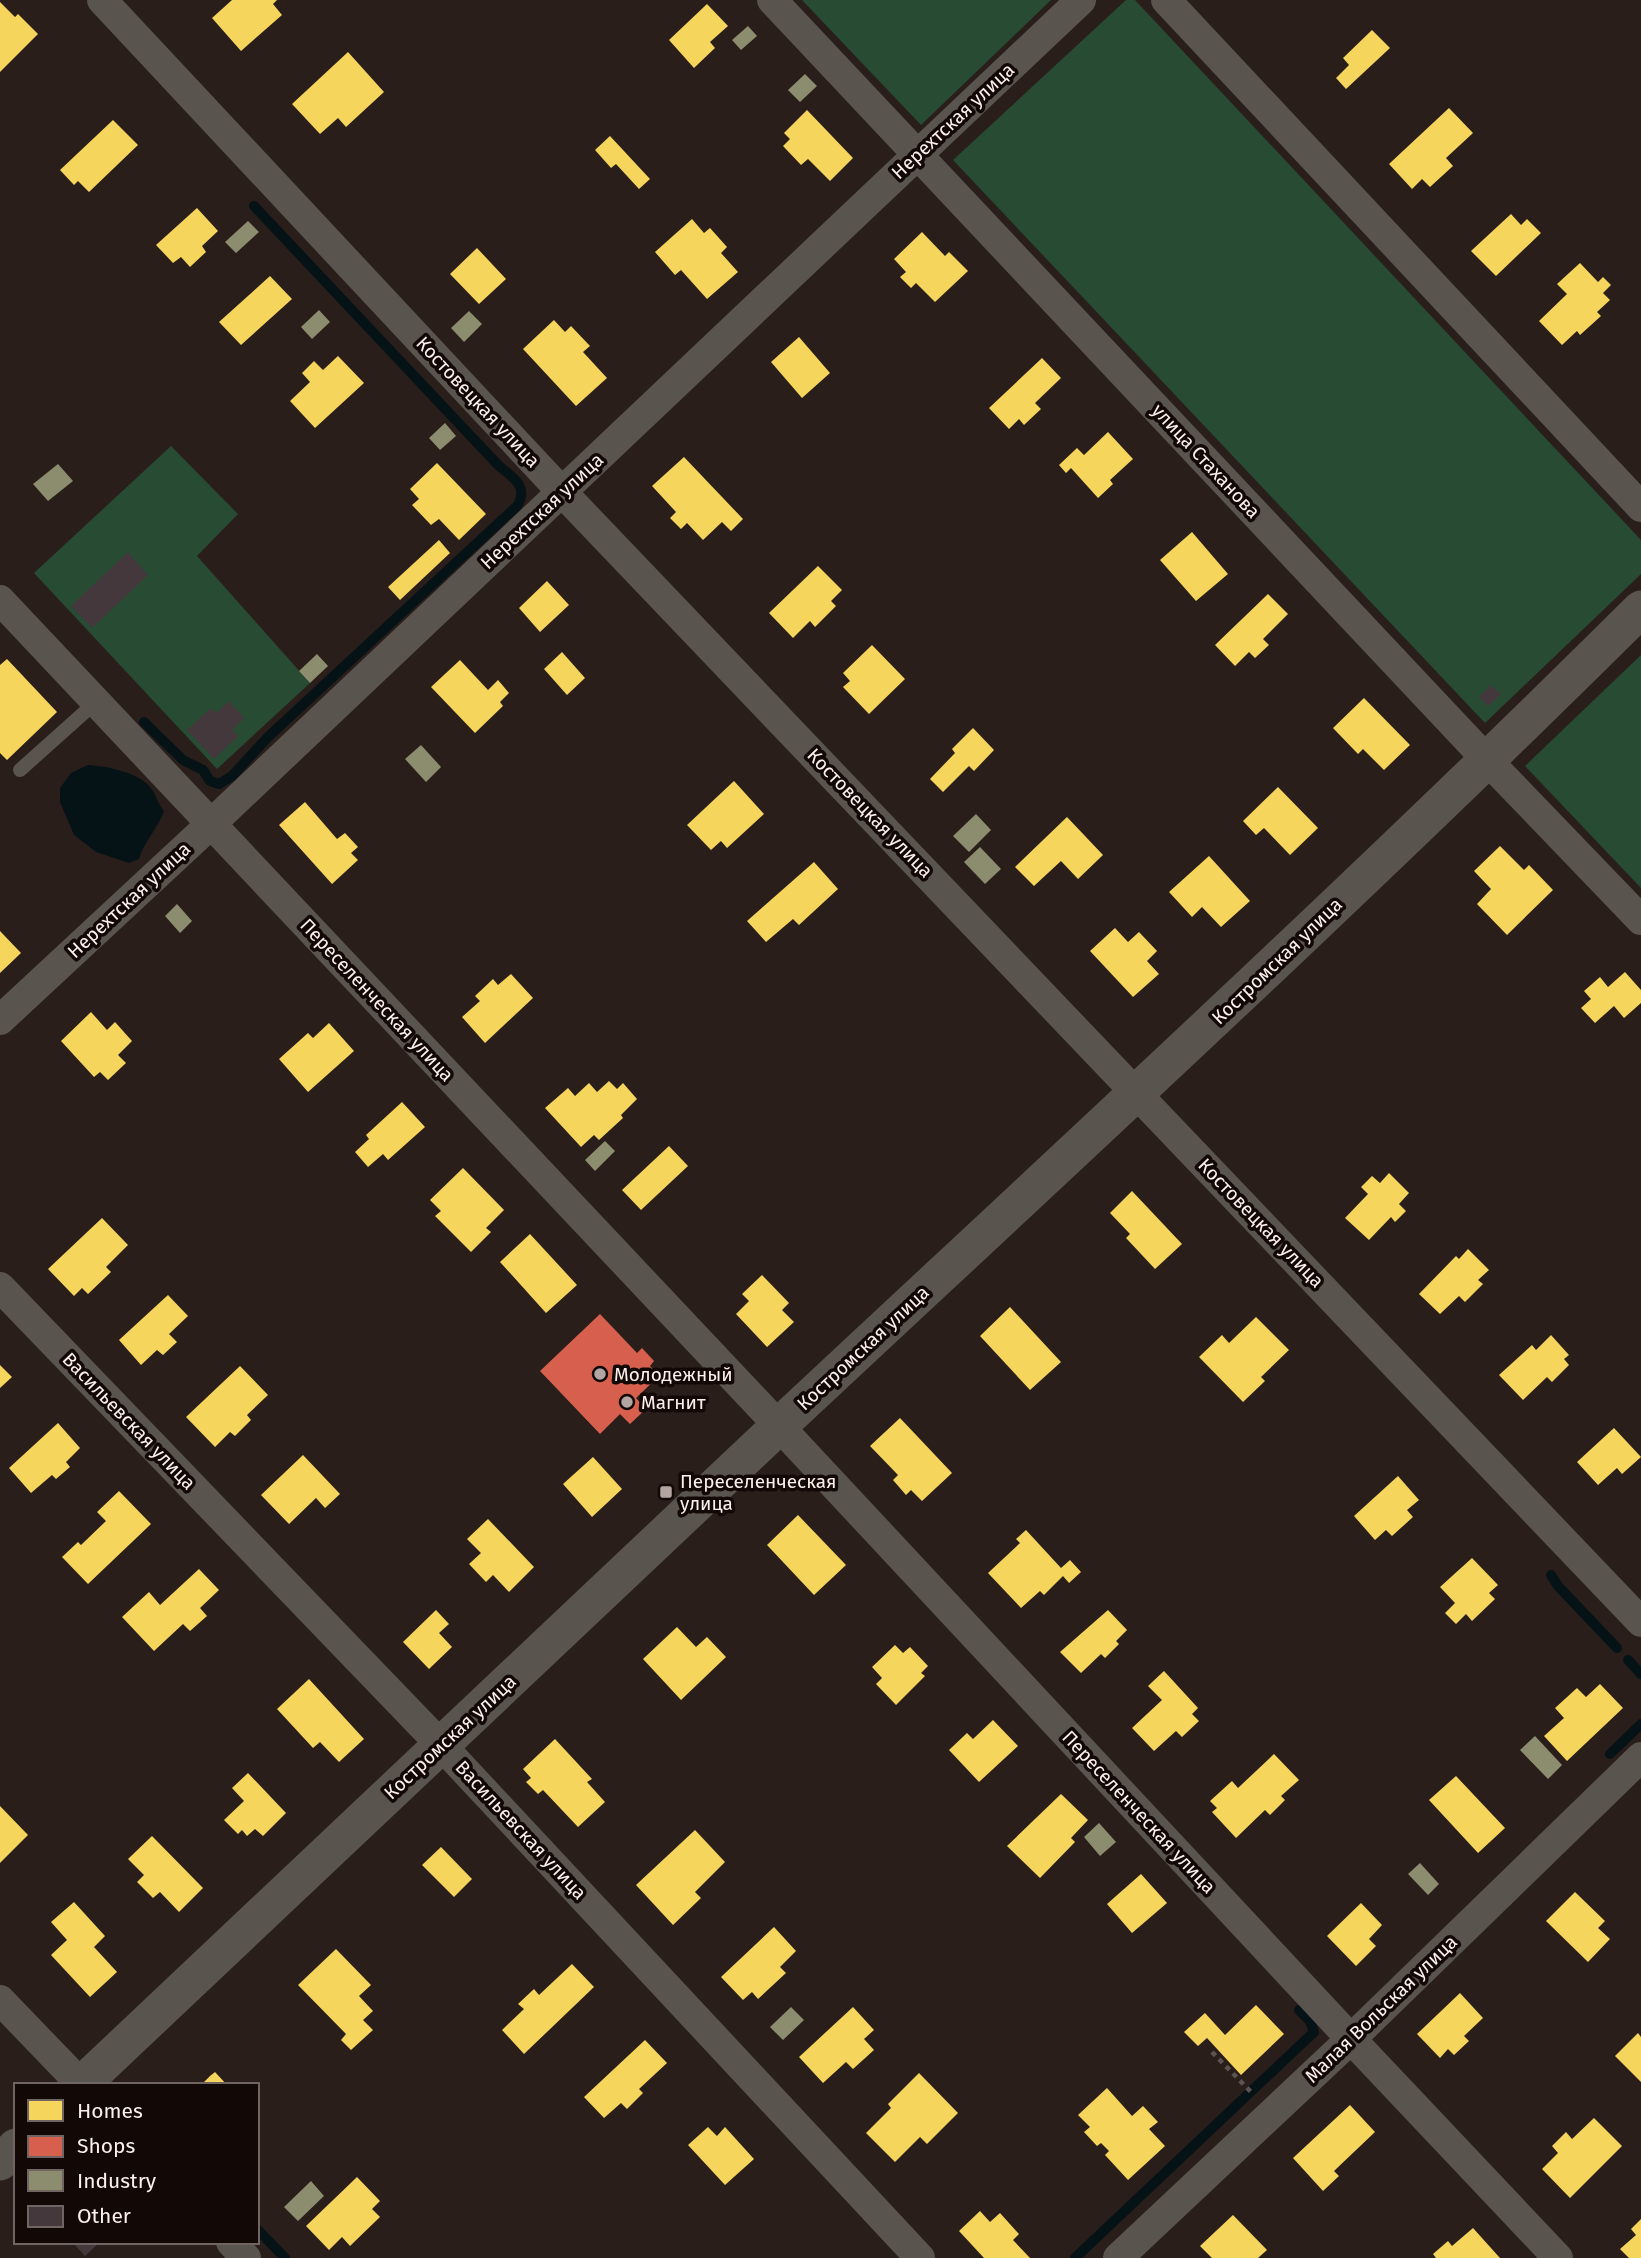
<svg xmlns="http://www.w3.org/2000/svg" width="1641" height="2258" font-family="'Fira Sans',sans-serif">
<rect width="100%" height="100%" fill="#2a1e1a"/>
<!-- green -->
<path fill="#274c33" d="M802 0H1051L921 125Z
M1126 0H1135L1641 540V574L1485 723 953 160Z
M171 446 238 514 197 556 310 683 217 769 34 573Z
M1641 655V888L1525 766Z"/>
<!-- water -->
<path fill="#051317" d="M88 765C107 766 143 773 153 791 157 798 159 805 164 811 158 829 144 841 139 859L129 863 96 852 74 835 60 802V788L71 773Z"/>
<!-- homes -->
<path fill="#f6d55c" d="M232 0H277L273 4 282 15 241 51 212 18Z
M0 2 15 17 18 14 38 34 0 72Z
M707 4 728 26 710 42 715 48 694 68 669 40Z
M1372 30 1390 48 1346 89 1336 78 1349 65 1343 58Z
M348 52 384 92 346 127 338 118 320 134 292 104Z
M1449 108 1473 133 1446 158 1453 166 1430 187 1422 179 1412 189 1389 164Z
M807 110 853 158 830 181 808 159 801 165 783 146 790 139 784 133Z
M113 120 138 145 89 192 78 181 74 185 60 170Z
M610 136 650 179 639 189 616 164 611 168 595 150Z
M197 208 218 231 202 246 206 252 190 267 181 257 173 263 156 245Z
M1511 214 1521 225 1527 219 1541 233 1496 276 1471 251Z
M692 219 704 233 710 228 727 247 721 253 738 272 707 299 681 270 675 275 655 252Z
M922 232 945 256 949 252 968 271 935 302 916 283 911 288 900 277 906 272 894 259Z
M477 248 506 279 479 304 450 274Z
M1580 263 1598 282 1603 277 1611 285 1603 293 1610 300 1597 312 1601 316 1580 335 1577 331 1562 345 1539 321 1567 294 1557 284Z
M270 276 292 299 241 345 219 322Z
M554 320 565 332 571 326 590 346 583 352 607 378 576 406 523 349Z
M799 337 830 373 802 398 771 362Z
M338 356 364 383 315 428 290 401 310 382 302 373 314 361 323 370Z
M1042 358 1061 378 1035 403 1041 409 1024 425 1019 419 1009 429 989 408Z
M1108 432 1133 459 1110 480 1113 484 1098 498 1071 468 1066 473 1059 465 1077 448 1084 455Z
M684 457 743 519 731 531 722 522 703 540 687 523 681 529 670 518 676 512 652 486Z
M437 463 486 514 459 540 439 519 431 525 412 505 419 499 410 489Z
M1192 532 1228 574 1196 601 1160 560Z
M439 540 450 553 400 600 388 587Z
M818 566 842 590 831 601 836 606 815 627 810 621 793 638 769 613Z
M547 581 569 605 540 632 519 608Z
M1268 594 1288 614 1263 639 1269 645 1255 658 1249 652 1235 666 1215 645Z
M872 645 905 679 869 714 843 687 850 681 843 673Z
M562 652 585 678 567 695 544 669Z
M7 659 57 712 7 760 0 753V665Z
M460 660 488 690 498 680 509 693 500 702 503 706 475 733 431 687Z
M1364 698 1410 745 1384 770 1363 749 1358 754 1333 728Z
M973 728 994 750 974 771 969 766 943 792 930 779 955 753 952 749Z
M734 781 764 814 727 848 721 841 711 850 687 825Z
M1278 787 1318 828 1290 855 1264 828 1256 835 1243 821Z
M305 802 337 839 345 833 358 847 351 853 358 860 332 884 279 825Z
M1067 817 1103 855 1078 879 1061 861 1034 886 1015 867Z
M1500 846 1524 870 1529 865 1553 890 1507 935 1477 904 1491 889 1474 871Z
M1209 856 1250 901 1221 927 1202 907 1192 917 1169 892Z
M814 862 838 889 799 925 793 919 766 942 747 921Z
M1115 928 1128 942 1139 932 1157 951 1147 961 1159 974 1133 997 1090 951Z
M0 931 21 953 0 973Z
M1625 972 1641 990V1003L1624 1018 1614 1006 1595 1023 1581 1008 1591 999 1584 991 1600 977 1608 987Z
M511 974 533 998 485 1043 462 1017 480 1001 475 996 493 979 498 985Z
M91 1012 107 1030 115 1022 132 1041 118 1055 126 1063 108 1080 100 1072 94 1077 61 1041Z
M329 1023 354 1051 308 1092 279 1059 308 1033 313 1038Z
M609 1081 617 1089 623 1083 637 1099 621 1115 623 1118 599 1140 594 1135 581 1147 545 1108 568 1088 575 1096 589 1083 597 1092Z
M402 1102 425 1127 388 1160 383 1154 368 1167 355 1152 369 1139 366 1135Z
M669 1146 688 1166 641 1210 622 1190Z
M463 1168 504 1210 486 1228 491 1232 471 1252 435 1216 441 1211 430 1200Z
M1389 1173 1409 1193 1399 1204 1406 1211 1395 1222 1391 1217 1369 1240 1345 1218 1368 1194 1361 1187 1372 1176 1380 1183Z
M1132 1191 1182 1244 1155 1269 1126 1238 1130 1234 1110 1213Z
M102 1218 128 1245 106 1267 111 1272 88 1294 82 1288 74 1296 48 1269Z
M530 1234 577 1285 546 1313 500 1262Z
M1468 1249 1489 1270 1478 1280 1483 1284 1465 1302 1459 1296 1440 1314 1419 1294 1456 1256 1459 1259Z
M762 1275 789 1303 782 1310 794 1322 767 1347 736 1314 749 1301 742 1294Z
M168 1295 188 1316 169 1334 177 1342 163 1355 157 1350 141 1365 119 1340Z
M1010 1307 1061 1362 1030 1390 980 1336Z
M1256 1317 1289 1350 1261 1377 1265 1381 1243 1402 1199 1357 1222 1335 1229 1343Z
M1551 1335 1569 1355 1564 1359 1569 1365 1552 1382 1547 1377 1523 1400 1499 1375 1532 1345 1536 1350Z
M0 1365 12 1377 0 1388Z
M240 1366 268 1395 247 1415 251 1420 235 1436 230 1432 215 1447 186 1417Z
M900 1418 952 1473 922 1501 911 1490 906 1495 893 1480 898 1475 870 1446Z
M58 1423 80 1448 66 1462 70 1467 56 1479 52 1475 31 1493 9 1468Z
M1614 1428 1641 1457 1622 1474 1617 1468 1598 1485 1577 1462Z
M303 1455 340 1494 325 1508 316 1498 289 1524 261 1495Z
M593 1457 622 1489 592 1517 563 1484Z
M1398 1476 1419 1500 1407 1510 1413 1517 1392 1536 1386 1530 1375 1540 1354 1516Z
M119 1491 151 1524 88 1584 62 1557 78 1542 81 1545 106 1521 97 1512Z
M798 1515 846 1565 814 1595 767 1545Z
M488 1519 534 1567 509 1592 493 1575 486 1582 469 1564 481 1553 467 1539Z
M1026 1530 1061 1568 1070 1560 1081 1572 1069 1583 1063 1576 1044 1595 1040 1591 1021 1608 988 1573 1020 1543 1016 1539Z
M1472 1558 1498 1585 1489 1593 1495 1599 1472 1621 1466 1614 1456 1624 1445 1613 1455 1603 1440 1587Z
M199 1569 219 1590 200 1608 207 1616 190 1631 183 1624 154 1651 122 1617 149 1592 160 1605Z
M436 1610 449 1624 439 1633 452 1647 429 1669 403 1642Z
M1108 1610 1127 1630 1116 1641 1119 1644 1105 1658 1101 1654 1081 1673 1060 1652Z
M677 1627 696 1647 707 1637 726 1657 681 1700 643 1659Z
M895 1645 903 1653 910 1647 928 1666 921 1673 925 1676 896 1705 876 1684 882 1678 872 1667Z
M1164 1671 1198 1708 1192 1714 1199 1721 1182 1737 1176 1731 1154 1751 1132 1728 1162 1700 1148 1686Z
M309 1679 364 1739 339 1762 320 1742 313 1748 277 1709Z
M1600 1684 1623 1708 1567 1761 1544 1736 1564 1718 1555 1708 1577 1688 1586 1697Z
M993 1720 1018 1746 979 1782 949 1750 967 1733 973 1739Z
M555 1739 592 1779 587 1782 605 1802 578 1827 543 1790 538 1794 526 1782 531 1778 523 1769Z
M1274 1754 1299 1780 1281 1796 1285 1800 1270 1815 1265 1810 1236 1838 1212 1812 1217 1808 1210 1801 1232 1781 1238 1788Z
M248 1773 286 1813 263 1836 255 1829 247 1836 242 1830 238 1834 224 1820 244 1801 232 1788Z
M1456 1776 1505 1828 1478 1853 1429 1800Z
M1061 1794 1088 1820 1071 1838 1075 1842 1040 1878 1007 1846Z
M0 1806 28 1835 0 1863Z
M695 1830 725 1862 695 1892 701 1898 673 1925 636 1885Z
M152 1836 203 1888 179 1912 160 1892 153 1898 137 1882 144 1875 128 1859Z
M441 1847 472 1879 454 1897 422 1865Z
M1141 1874 1167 1903 1132 1933 1107 1904Z
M1575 1892 1605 1921 1598 1928 1610 1939 1588 1962 1546 1921Z
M74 1902 105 1936 94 1947 117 1972 90 1997 51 1955 67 1940 51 1922Z
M1361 1903 1382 1925 1369 1939 1376 1946 1356 1966 1327 1936Z
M774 1927 796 1951 780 1967 786 1973 758 1999 752 1992 743 2000 721 1977Z
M336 1949 371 1985 359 1996 373 2011 363 2020 373 2030 351 2050 341 2040 346 2034 298 1985Z
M572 1964 594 1987 524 2054 502 2030 524 2009 518 2004 534 1989 539 1995Z
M1460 1993 1483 2018 1464 2036 1469 2041 1454 2055 1448 2049 1440 2058 1417 2034Z
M1256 2005 1284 2034 1241 2075 1207 2038 1198 2046 1184 2032 1205 2013 1225 2035Z
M853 2007 874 2030 864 2039 874 2050 853 2069 846 2062 823 2083 799 2057Z
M1638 2033 1641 2037V2082L1615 2056Z
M645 2040 667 2063 639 2089 643 2093 627 2109 621 2103 604 2118 584 2097Z
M215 2072 227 2085H201L210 2076Z
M919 2073 958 2113 927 2144 920 2137 895 2162 866 2133 891 2108 888 2104Z
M1107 2088 1132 2116 1143 2106 1158 2122 1149 2129 1165 2146 1128 2180 1105 2155 1109 2151 1101 2143 1097 2146 1084 2132 1090 2127 1078 2115Z
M1350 2105 1375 2132 1334 2171 1339 2176 1323 2191 1293 2158Z
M1594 2118 1622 2146 1570 2198 1542 2169 1558 2153 1552 2146 1566 2132 1572 2139Z
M708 2127 717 2136 725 2127 754 2159 725 2185 688 2145Z
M357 2177 380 2201 372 2209 380 2217 350 2246 342 2237 329 2250 306 2226Z
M980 2211 990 2222 1000 2213 1019 2234 1013 2240 1030 2258H984L959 2231Z
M1233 2215 1267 2250 1258 2258H1212L1200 2246Z
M1641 2219V2258H1629L1620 2249 1636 2235 1631 2229Z
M1473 2228 1500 2258H1436L1433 2254 1448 2241 1452 2246Z"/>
<!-- shops -->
<path fill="#d6604d" d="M600 1314 637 1353 642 1348 654 1361 650 1366 659 1376 636 1398 646 1409 630 1424 620 1414 600 1434 540 1371Z"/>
<!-- industry -->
<path fill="#8c8c6e" d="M748 26 757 36 741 50 732 40Z
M805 74 817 86 800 102 788 90Z
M248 221 259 232 236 253 225 242Z
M319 310 330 322 312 339 301 327Z
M469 311 482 324 464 342 451 328Z
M445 423 456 436 440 450 429 438Z
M58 464 73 481 48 501 33 484Z
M317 654 328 666 310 683 299 671Z
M421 745 441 767 426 782 405 759Z
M976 814 991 830 969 852 953 836Z
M980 847 1001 869 985 884 964 862Z
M177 904 192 921 180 933 165 916Z
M605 1141 615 1151 595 1171 585 1160Z
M1535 1736 1562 1765 1548 1779 1520 1750Z
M1099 1823 1116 1842 1100 1856 1084 1837Z
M1420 1863 1439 1884 1428 1895 1408 1874Z
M791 2007 804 2020 783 2040 770 2027Z
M311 2181 324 2196 298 2221 284 2207Z"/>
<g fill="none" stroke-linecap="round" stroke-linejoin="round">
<!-- stream -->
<path stroke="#051317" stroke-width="10" d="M144 722 183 760 203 770 210 781 219 784 232 776 267 738 517 506C529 487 514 478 499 466L254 206
M1551 1575 1558 1586 1617 1648
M1628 1660 1641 1674
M1610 1754 1641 1724
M257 2229 285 2258
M1075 2258 1314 2032 1310 2021 1299 2010"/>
</g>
<!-- building -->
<path fill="#44383d" d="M128 552 148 575 92 628 71 606Z
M1491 685 1501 694 1488 706 1479 697Z
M229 701 244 718 232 730 238 736 214 759 187 730 211 708 216 713Z
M72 2242H100L85 2256Z"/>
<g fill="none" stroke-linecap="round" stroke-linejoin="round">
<!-- path -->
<path stroke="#5b5450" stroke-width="4.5" stroke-dasharray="5 5" stroke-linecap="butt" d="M1212 2052 1252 2093"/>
<!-- service -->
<path stroke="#5a544e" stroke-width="14" d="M20 770 96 702"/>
<!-- minor -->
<path stroke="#5a544e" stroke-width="30" d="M102 0 562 492 1641 1622
M772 0 1488 761 1641 920
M1166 0 1641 507
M0 600 779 1426 1351 2039 1558 2258
M0 1020 211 824 1081 0
M0 1287 441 1745 920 2258
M0 2000 82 2085
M231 2242 246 2258
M1118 2258 1351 2039 1641 1757"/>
<!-- tertiary -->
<path stroke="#5a544e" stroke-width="37" d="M81 2085C314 1865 546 1644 779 1426 1069 1155 1360 888 1641 609
M0 2162 16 2147"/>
</g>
<!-- markers -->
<g fill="#b3a6a2" stroke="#120806" stroke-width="2.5">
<circle cx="600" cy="1374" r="7"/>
<circle cx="627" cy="1402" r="7"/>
<rect x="659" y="1485" width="14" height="14" rx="3.5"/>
</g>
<g text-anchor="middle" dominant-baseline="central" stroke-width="7" stroke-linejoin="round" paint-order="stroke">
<!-- street labels -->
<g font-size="19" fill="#fdf0ec" stroke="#120806">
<text transform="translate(953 121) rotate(-43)">Нерехтская улица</text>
<text transform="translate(478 402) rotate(47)">Костовецкая улица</text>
<text transform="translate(1206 461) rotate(47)">улица Стаханова</text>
<text transform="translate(542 511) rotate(-43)">Нерехтская улица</text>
<text transform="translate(870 813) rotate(46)">Костовецкая улица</text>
<text transform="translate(129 900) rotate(-43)">Нерехтская улица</text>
<text transform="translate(1277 961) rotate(-44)">Костромская улица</text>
<text transform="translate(377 1000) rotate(47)">Переселенческая улица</text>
<text transform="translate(1261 1223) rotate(46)">Костовецкая улица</text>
<text transform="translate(863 1348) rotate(-43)">Костромская улица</text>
<text transform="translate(129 1421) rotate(46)">Васильевская улица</text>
<text transform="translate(450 1737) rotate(-43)">Костромская улица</text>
<text transform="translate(1139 1812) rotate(47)">Переселенческая улица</text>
<text transform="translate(521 1830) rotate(47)">Васильевская улица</text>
<text transform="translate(1381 2009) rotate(-44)">Малая Вольская улица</text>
</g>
<!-- poi labels -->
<g font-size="19" fill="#fdf0ec" stroke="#120806" text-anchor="start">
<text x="614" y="1374">Молодежный</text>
<text x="641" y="1402">Магнит</text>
<text x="680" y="1481">Переселенческая<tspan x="680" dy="22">улица</tspan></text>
</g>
</g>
<!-- legend -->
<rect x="14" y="2083" width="245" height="161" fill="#120806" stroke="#706562" stroke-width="2"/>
<rect x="28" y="2100" width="35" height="21" fill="#f6d55c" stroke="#706562" stroke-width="2"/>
<text x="77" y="2118" font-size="21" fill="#fdf0ec">Homes</text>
<rect x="28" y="2136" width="35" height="21" fill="#d6604d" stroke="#706562" stroke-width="2"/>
<text x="77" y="2153" font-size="21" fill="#fdf0ec">Shops</text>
<rect x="28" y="2170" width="35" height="21" fill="#8c8c6e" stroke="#706562" stroke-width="2"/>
<text x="77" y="2188" font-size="21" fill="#fdf0ec">Industry</text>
<rect x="28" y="2206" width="35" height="21" fill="#44383d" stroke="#706562" stroke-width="2"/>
<text x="77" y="2223" font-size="21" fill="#fdf0ec">Other</text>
</svg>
